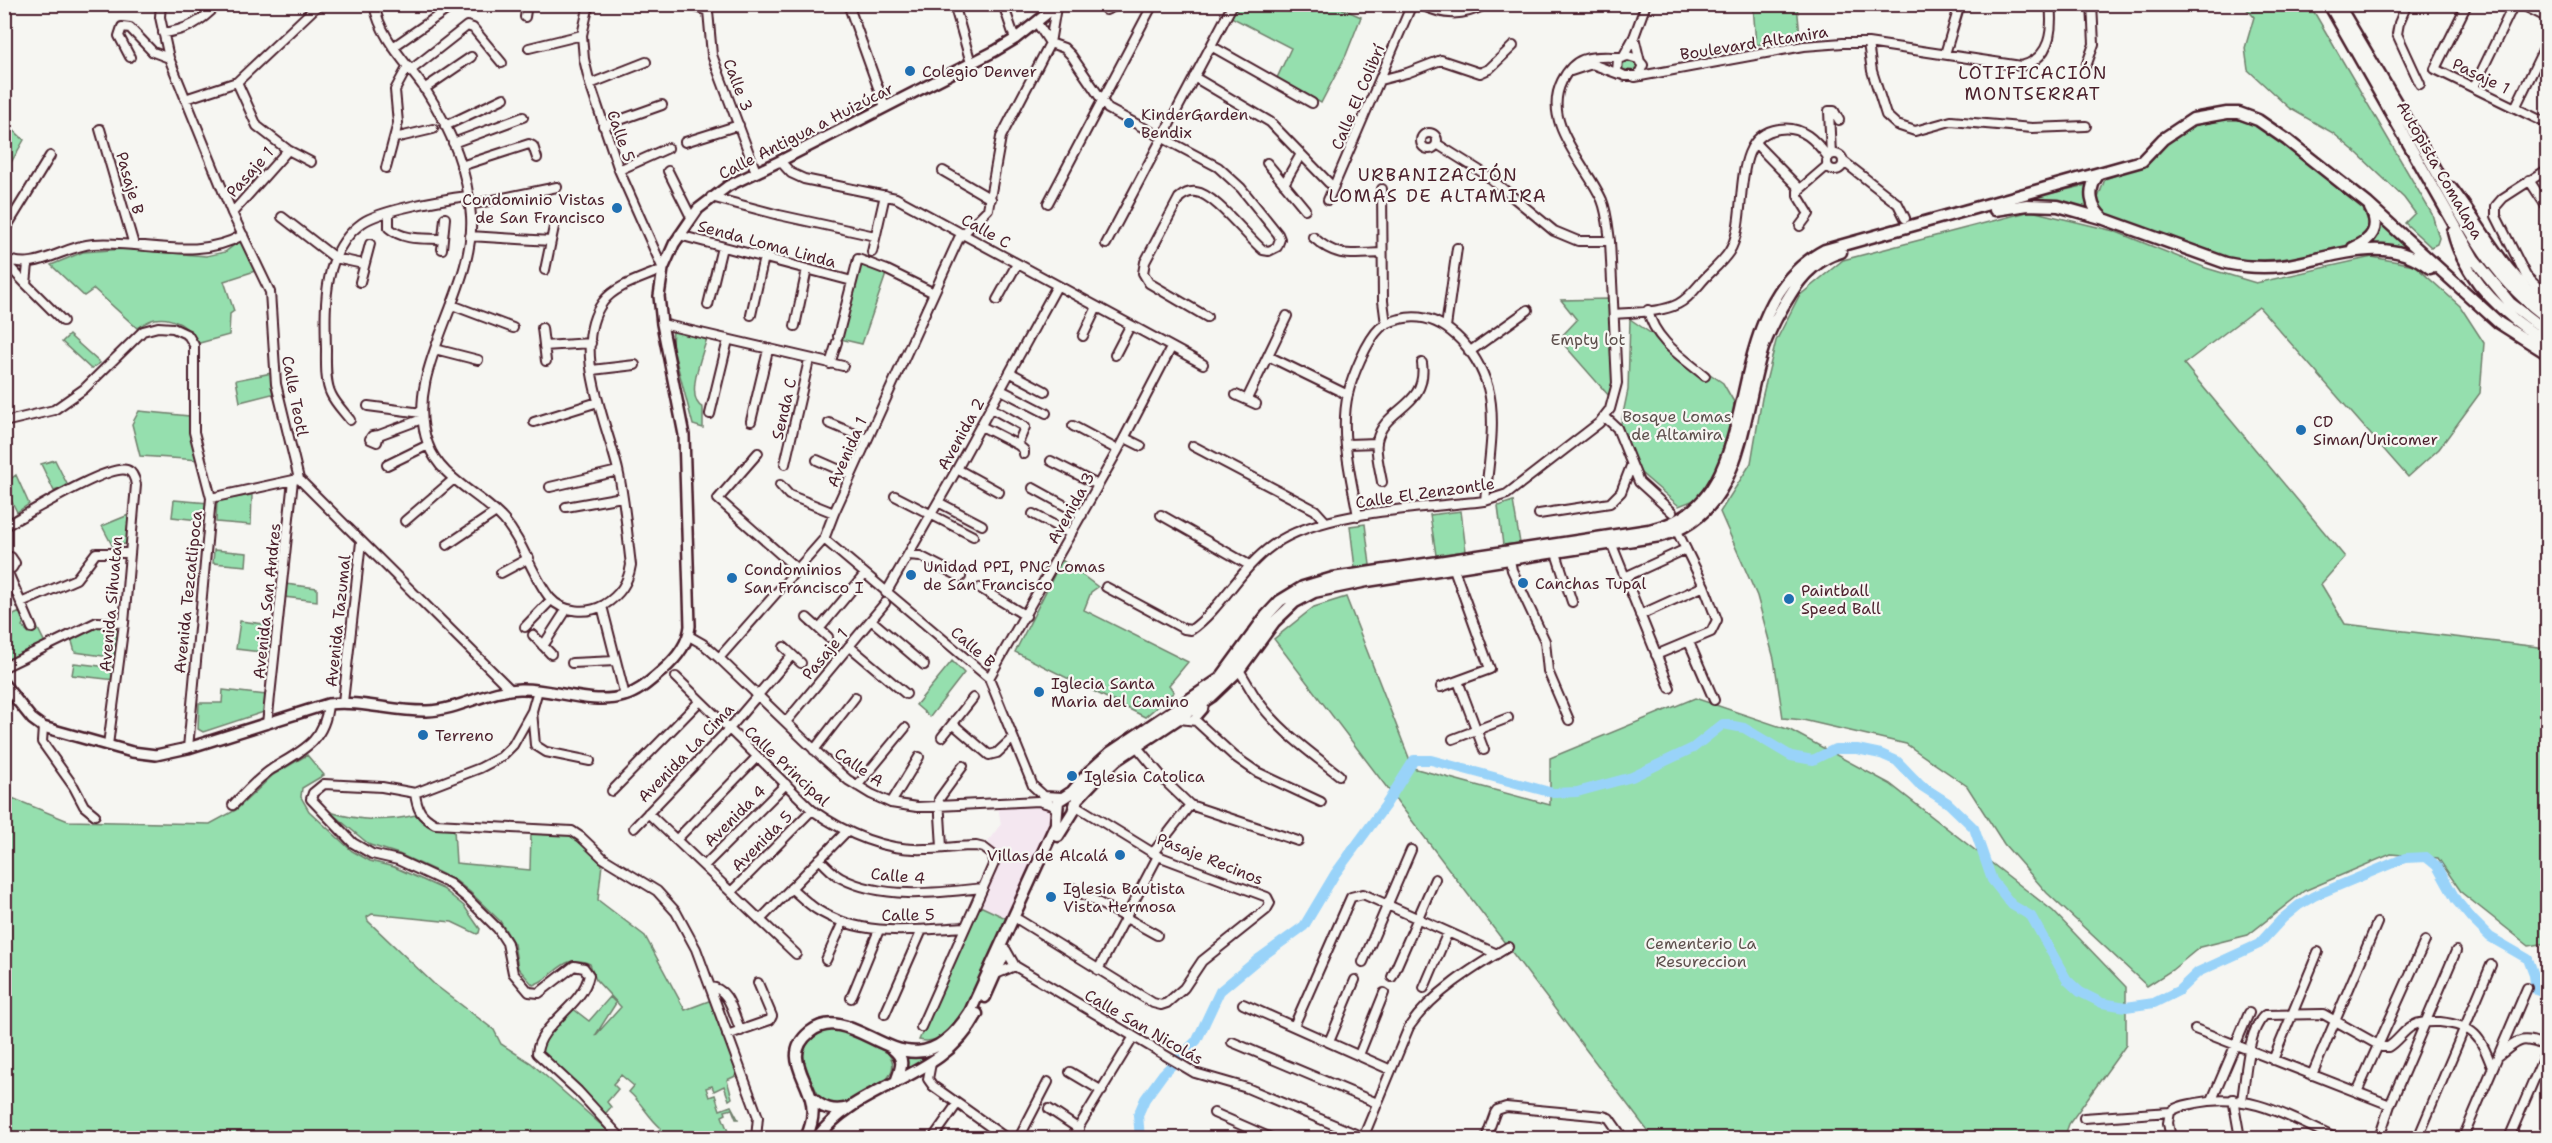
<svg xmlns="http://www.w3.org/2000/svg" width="2552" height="1143" font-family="'Shantell Sans',sans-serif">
<rect width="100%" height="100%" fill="#f6f6f2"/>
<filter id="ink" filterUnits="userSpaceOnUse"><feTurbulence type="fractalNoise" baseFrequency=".0167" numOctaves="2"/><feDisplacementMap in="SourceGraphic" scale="12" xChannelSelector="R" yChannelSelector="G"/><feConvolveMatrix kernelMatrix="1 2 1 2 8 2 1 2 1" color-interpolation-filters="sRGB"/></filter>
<g filter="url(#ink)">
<!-- built -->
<path fill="#f4e7f0" d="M1036 805 1053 808 1055 819 1008 919 980 906 998 867 997 853 988 841 1001 824 998 807Z"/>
<!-- green -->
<path fill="#95dfae" stroke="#707f6c" stroke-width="1.5" d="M1237 5H1334L1361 17 1346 55 1321 103 1277 78 1291 48 1231 17Z
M1753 5H1797L1800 36 1756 45Z
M2243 5H2310L2432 214 2439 238 2437 244 2431 247 2405 223 2415 213 2404 198 2358 154 2333 133 2289 108 2248 70 2245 48 2254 17Z
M1623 60 1637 62 1639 66 1637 71 1620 69V61Z
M2232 118 2260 126 2363 207 2370 226C2355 258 2258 264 2227 258L2108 216 2099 205 2098 198 2105 179 2147 164 2174 137 2186 129 2202 122Z
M5 122 24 140 5 173Z
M2087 185 2090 211 2022 202V200Z
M2031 211 2114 231 2206 268 2256 283 2372 257 2414 265 2460 306 2484 343 2480 393 2439 449 2408 477 2259 307 2184 364 2345 557 2321 584 2345 624 2547 648V943L2529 946 2462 893 2438 858 2391 854 2304 891 2248 935 2200 947 2172 970 2147 986 2047 893 2004 844 1967 786 1906 744 1803 720 1783 718 1774 659 1757 596 1720 512 1751 463 1762 398 1776 341 1799 296 1843 260Z
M2381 221 2418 253 2369 245 2379 232Z
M241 240 255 271 224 281 234 311 230 314 229 335 196 344C192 327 172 316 155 319 149 320 142 325 137 328L94 289 84 296 51 265 83 252 125 249 206 256 225 252Z
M858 257 887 265 885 277 862 344 840 339Z
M1608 299C1609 323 1618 376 1609 396L1559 339 1577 320 1561 300Z
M1630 319 1723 383 1734 402 1732 433 1714 475 1697 499 1679 506 1626 460 1621 423 1628 390Z
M673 329 707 338C702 356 684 398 703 408V428L693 425 672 345Z
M69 335 100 363 91 369 62 342Z
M272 373 276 393 240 402 236 380Z
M139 411 189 416 200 460 140 456 132 424Z
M55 460 68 486 54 491 41 464Z
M16 475 29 504 17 512 4 486 5 483Z
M252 495 251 525 216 522 217 501Z
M174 500 209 503 207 521 172 517Z
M1513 501 1520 543 1503 545 1498 506Z
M1461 511 1466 551 1436 555 1430 515Z
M131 514 127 544 112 545 102 526Z
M1365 524 1370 565 1355 568 1350 526Z
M214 550 247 553 246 566 213 563Z
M1062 560 1098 587 1091 592 1084 610 1188 662 1169 685 1174 692 1145 717 1015 652Z
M285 584 317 588V601L284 597Z
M1346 597 1413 768 1550 805V758L1695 698 1790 730 1890 784 2053 911 2126 987V1045L2069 1124 2064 1138H1653L1274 639 1314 607Z
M20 612 25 619 22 626 29 633 37 627 45 643 8 663 5 662V619Z
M240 621 272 625 270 653 236 649Z
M96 626H112L120 633 117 658 75 652 71 638Z
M952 661 964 673 930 717 916 705Z
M74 663 117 668 115 680 72 675Z
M223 690 266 695 267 711 203 732 198 729 199 703H222Z
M307 755 324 775 302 788 301 797 309 811 352 851 370 861 394 867 443 889 464 906 480 929 479 933 477 934 452 922 372 914 367 917 368 921 434 984 494 1030 501 1044 531 1063 616 1138H5V795L68 821 210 824 236 810 273 775Z
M330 812C360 821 385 822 416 815L432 827 454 829 456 863 530 870 531 833 570 832 602 864 598 900 645 936 685 1010 714 999 742 1073 727 1080 732 1098 729 1100 724 1086 714 1091 712 1086 706 1088 709 1097 715 1095 720 1110 731 1106 738 1119H736L732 1109 725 1111 726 1114 722 1116 729 1134 726 1138H662L656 1133 661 1128C648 1117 642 1103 629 1092L634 1086 621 1075 613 1084 618 1089 607 1102 611 1107 605 1114 539 1055V1045L557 1024 560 1025 563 1017 572 1008 589 1021 610 997 616 1003 595 1036 621 1007 596 980 590 964C562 952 557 977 533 985L518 968 514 944 500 921 470 892 456 881 434 870 399 854 370 845Z
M980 906 1008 919C996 945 972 1012 953 1029 943 1039 932 1043 919 1040Z
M828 1030C851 1030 913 1049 886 1080 871 1089 849 1109 831 1105 821 1103 817 1092 813 1084 801 1058 795 1039 828 1030Z
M905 1053 923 1057 939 1053 907 1071Z"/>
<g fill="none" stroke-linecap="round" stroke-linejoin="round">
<!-- river -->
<path stroke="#99d3f9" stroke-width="10" d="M1140 1138 1138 1115 1145 1099 1163 1074 1197 1040 1220 991 1257 960 1304 926 1335 874 1385 806 1414 760H1431L1553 793 1577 792 1632 777 1693 748 1723 724 1744 728 1791 756 1813 760 1835 749H1857L1881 754 1897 761 1920 785 1948 803 1974 828 1992 880 2012 905 2031 916 2067 980 2080 992 2102 1003 2126 1007 2154 1003 2178 991 2198 972 2259 944 2282 919 2299 905 2314 896 2405 858 2426 857 2437 866 2456 900 2472 919 2490 937 2528 959 2534 975 2536 990 2548 995"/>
<!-- minor casing -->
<g stroke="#4a1f2b" stroke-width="12">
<path id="minor" d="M161 4 160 17 169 58 232 213 270 292 276 384 299 479 511 690
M374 4C380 38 406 62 425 89 449 126 468 171 471 216 476 292 401 372 428 444 440 479 480 493 504 520 524 543 531 574 550 598 563 613 588 614 604 605 620 595 628 583 631 565 627 534 625 501 618 470 607 423 570 346 603 302 615 285 644 278 663 269L619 170 590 84 584 59 582 35 589 4
M686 4 708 11
M709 4 708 11 712 55 756 172
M848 4 885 107
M954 4 971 63
M1003 4 1015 39
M1419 4C1444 16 1462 17 1487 4
M2407 4 2399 23 2397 34 2420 84
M2467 4 2435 69 2548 124
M2520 4 2548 18
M1106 10 1120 4
M525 17 527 4
M1037 23 1050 43 1064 48 1071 55 1108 109 1218 167 1241 188 1278 234 1280 239 1277 247 1269 251 1263 250C1247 237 1215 194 1196 192 1189 191 1184 194 1179 198L1145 262 1143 273 1149 283 1207 317
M163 33C187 30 201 22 218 4
M1634 37 1640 62
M1868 43 1872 71 1886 115 1897 125 1915 131 1951 121 2032 128 2086 126
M1211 46 1312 103
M393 47 455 4
M529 48 582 35
M1945 54 1960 4
M1628 56 1638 59 1643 65 1638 76H1625L1617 72 1618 59Z
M130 57 119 36 122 27 130 28 153 52 169 58
M1623 57 1634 37 1646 4
M411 70 467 26 473 28 502 63
M1571 71 1592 64 1619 74
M2084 72 2094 44 2092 4
M1194 77 1270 122 1329 183
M1635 77 1804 46 1843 43H1868L2021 66C2051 59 2053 30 2050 4
M1380 80 1407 73 1441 60 1480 73 1489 69 1513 46
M237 82 257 126 288 150 311 162
M590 84 646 62
M2474 87 2514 4
M424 89 471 57
M185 99 237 82 315 8 322 4
M2515 108 2548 40
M445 126 504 98
M603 126 662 105
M100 129 134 245
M1421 141a8 8 0 1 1 16 0a8 8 0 1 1-16 0Z
M395 138 433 129
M685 142 739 125
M453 143 523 117
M1755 143 1800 189
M1437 144 1485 174 1554 231 1578 241H1610
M1827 162a8 8 0 1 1 16 0a8 8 0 1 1-16 0Z
M1831 155 1829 111H1834L1839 120
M780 161 791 173 804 179 896 198 1203 364
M1843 161 1898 204 1905 218
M1267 163 1305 209
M461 166 529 144 533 146 537 158
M386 168 398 123 395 90 408 66
M2548 169 2503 198 2496 206V216L2526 276 2548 297
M619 170 668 148
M668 171 691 217
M943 171 991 199
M2529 180 2548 209
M1284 184 1301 154
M1382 189 1383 301 1386 324
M711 197 779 215 875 236
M1328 200 1412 4
M1048 203 1153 4
M469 205 557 187
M232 213 288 150
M389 213V228C404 241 424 238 442 239
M282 217 335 258 363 264
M1800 226 1809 214 1798 196V191L1827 166
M4 231 50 156
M679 235 852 281
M470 236 551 241
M1313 237C1337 259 1352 254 1382 253
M1106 244 1233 4
M442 249 445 218
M872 252 885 195
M4 258C36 273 62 246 93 244 146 240 194 262 243 235
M4 261 26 284
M28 264 26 284 63 321
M545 270 555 222
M360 282 370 244
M997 300 1017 264
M452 305 513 328
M708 305 722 247
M1648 310C1654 340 1683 358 1705 376
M1614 314C1634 312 1660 313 1678 304 1690 298 1698 285 1707 276 1715 268 1723 261 1729 252 1751 218 1727 136 1779 129 1802 125 1816 141 1828 157
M751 315 764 257
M662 324 843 366
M795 326 807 269
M1446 327 1457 248
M542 328 546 361
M838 336 858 259 887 270 934 293
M1083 336 1097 307
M544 346 591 343
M435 349 478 360
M1469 352 1528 310
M1115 355 1130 326
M1268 356 1348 395
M830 364 837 342
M592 370 635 365
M1011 373 1045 391
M1001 390 1046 413
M1236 395 1256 404
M1247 399 1287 316
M368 406 422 413
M991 408 1025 427 1020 439
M710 414 728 340
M1605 417 1617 428 1639 482 1672 512
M350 420C344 412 335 403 331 394 325 382 326 363 326 349 325 306 322 252 362 223 380 210 444 199 468 196
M751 421 768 350
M4 422 54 410 84 389 143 331 158 327 173 328 188 335 194 345V432L211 498 188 748
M534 422 598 402
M829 423 867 439
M981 426 1018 445 1024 450V454
M1073 426 1118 450
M379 435 372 436 370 439 377 442 379 435 422 419
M1125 438 1141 446
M1347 444 1377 443
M1193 446 1315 510 1325 521
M758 453 718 499 797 569
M817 460 851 475
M1051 461 1098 485
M785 464 809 360
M387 465 428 445
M957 469 999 492
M1382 482C1380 470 1375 453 1377 441 1384 407 1428 408 1422 363
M780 485 789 495 834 513
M550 487 618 471
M1033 488 1082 515
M895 496 973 536
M211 498 298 479
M938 502 982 525
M566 507 622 497
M1033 514 1071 534
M1539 514 1610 503 1621 492 1631 466
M1161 515 1249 565
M1358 516C1351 477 1339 433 1348 394 1352 377 1367 340 1380 328 1385 323 1393 321 1400 319 1442 308 1478 351 1488 388 1497 420 1488 467 1485 501
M405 521 454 479
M4 523 9 524C29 513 108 464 127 470 133 472 135 479 136 485L124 623 108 745
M824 539 989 678 1033 786 1044 796 1062 797
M447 545 496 512
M1612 545 1670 688
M1556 553 1572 602
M908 555 920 556 961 577
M4 559 11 557 15 563 12 568 4 566
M1510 560 1512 570 1545 641 1548 671 1569 720
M5 566 32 628
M501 573 529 558
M1625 577 1686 549
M1106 587 1184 629 1191 630C1223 607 1240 568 1273 545 1322 510 1425 508 1485 501L1507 494 1599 423 1610 409 1617 383 1610 241C1608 227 1607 212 1602 200 1586 164 1541 123 1562 81 1576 53 1593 57 1621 57
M980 588 1026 616
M886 593 957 469 1057 286
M21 603 76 579 96 553H129
M602 606 625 696
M1640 615 1704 586
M807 618 828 637
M871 620 924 665
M525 627 551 600
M820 628 865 574
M533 635 551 654
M689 636 703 644 719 658 822 757 848 780 871 794 891 803 917 807 1038 801 1052 805 1057 810
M1689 642 1714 700
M543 646 567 609
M849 646 906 694
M784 647 801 663
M1656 655 1711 632 1717 620 1704 586 1677 531
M719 658 824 539 834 513 959 238 988 209 1001 137 1050 43 1056 7
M572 663 616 661
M4 667 97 622 124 623
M1239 670C1245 679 1250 689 1256 698 1277 729 1310 752 1339 775
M676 677 812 810C845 833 884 851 925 849 942 849 959 846 976 846L984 848 993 855 994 863 921 1027
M989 678 1118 450 1171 348
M1458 681 1484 750
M1441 687 1490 669 1454 569
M538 690 532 711 535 745 546 752 590 761
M343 702 361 542
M532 711 513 745 501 757 480 768 415 793 382 787 324 784 313 793 311 799 353 843 372 854 398 860 450 884 467 898 498 929 507 943 513 973 529 992 539 993 574 966 584 968 589 975C583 1006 539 1024 537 1053L578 1091 621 1138
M1180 719 1196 721 1234 756 1257 772 1321 802
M1196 721V717L1203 709 1204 703
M786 722 885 603
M267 724 293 480
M953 724 989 755 997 753 1013 738
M43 727 42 742 74 787 84 806 95 815
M942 737 973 698
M1453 739 1508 718
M1137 747 1168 784 1190 805 1298 841
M814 750 855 697
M857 786 905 728
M612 791 700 701
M415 793C417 810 421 816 435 824L572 831 581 837 603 858 657 891 676 912 696 949 758 1117 756 1138
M891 803 919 757
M233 805C245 793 258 778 272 769 301 751 325 742 328 704
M648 813 796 954
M634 828 729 729 792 655
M676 840 757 757
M942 847 939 799 963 766
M1153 853 1190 805
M819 859C826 865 833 874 841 878 883 900 937 893 983 888
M704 866 786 784
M791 888C799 895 807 903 816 909 861 938 914 930 965 927
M1072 888 1157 935
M731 892 812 810
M760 920 846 832
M1019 920 1153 1003 1161 1005 1167 1003 1184 988 1202 961 1266 910 1270 903 1267 897 1158 856 1075 805
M1006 950 1015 966 1195 1073 1247 1088 1365 1138
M826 960 843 922
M1363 962 1411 850
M1098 970 1158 856
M996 974 1015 966
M1392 977 1435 879
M710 987C730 988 733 1015 741 1031
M1424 988 1448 932
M851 998 879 930
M1243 1004 1391 1070
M885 1014 922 930
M1294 1026 1351 897 1363 894 1497 954
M2195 1029 2390 1105
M727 1035 770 1020 772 1016 758 983
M1232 1042 1377 1103
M1329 1042 1355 980
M1359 1055 1384 993
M2500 1055C2520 1038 2523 1036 2548 1047L2509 1138
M2273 1060 2318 952
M931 1063 928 1079 933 1086 1006 1138
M1070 1072 1102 1091
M2312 1075 2377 923
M2358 1090 2425 941
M2233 1099 2240 1138
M2212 1100 2249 1013
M2242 1100C2246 1076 2247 1031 2265 1015L2323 1014 2382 1047H2388C2397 1042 2403 1031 2412 1026 2421 1021 2431 1022 2440 1022 2475 1026 2480 1036 2492 1067
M1049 1109 1079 1129
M2170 1112 2168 1123 2171 1138
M1214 1113 1271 1138
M2084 1118 2170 1112C2177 1106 2187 1105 2196 1103 2250 1092 2287 1116 2335 1138
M933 1138 957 1104
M1019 1138 1048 1082
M1072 1138 1133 1038
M1363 1138 1409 1027C1432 993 1473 968 1508 947
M1486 1138 1495 1113 1497 1110 1506 1107 1603 1116 1609 1118 1623 1138
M2086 1138H2088
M2379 1138 2390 1105 2456 951
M2418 1138 2491 965
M2463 1138 2527 988"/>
</g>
<!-- major casing -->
<g stroke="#4a1f2b" stroke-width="14">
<path id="major" d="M4 684 32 719 43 727 132 752 156 755 188 748 328 704C361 700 394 712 427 711 459 710 488 690 520 689 554 688 590 706 624 696 639 692 650 681 662 671 676 659 688 645 690 626L684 435 662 324 659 296 663 269 674 244 698 209 728 186 780 161 995 51 1015 39 1059 4"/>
</g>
<!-- highway casing -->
<g stroke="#4a1f2b" stroke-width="15">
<path id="highway" d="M2329 4 2474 259 2510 303 2548 332
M2338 4C2369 57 2401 110 2431 162 2464 220 2492 279 2548 318
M2098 175C2087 190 2090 208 2104 219
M2451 188C2483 228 2503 276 2548 305
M1995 210 2027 205 2058 206 2104 219 2226 263C2245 267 2264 268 2282 266 2332 259 2385 232 2430 268
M2453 232C2465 281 2506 317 2548 343
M2353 248C2372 240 2381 228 2370 208
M1058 836 1073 812 1077 799 1097 778 1116 760 1212 696 1239 670 1274 622 1295 602 1314 592 1367 581 1660 536C1744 514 1741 416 1763 348 1770 329 1779 312 1790 295 1802 275 1817 259 1841 252
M985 997 1004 954
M893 1049C906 1059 901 1068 896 1082
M811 1097C822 1109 834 1112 849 1108
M806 1138C812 1125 815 1113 811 1099 805 1075 783 1054 810 1032 857 995 909 1108 970 1012L1056 824 1058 801 1072 792 1090 771 1110 753 1220 679 1266 616 1280 601 1303 587 1333 578 1649 530C1778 504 1708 311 1825 250L2142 161 2163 139 2193 119 2227 113H2239L2258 120 2287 140 2368 204 2499 323 2548 354
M817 1138C859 1081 941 1082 977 1014"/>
</g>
<!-- minor -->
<use href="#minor" stroke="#f6f6f2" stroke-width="8"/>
<!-- major -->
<use href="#major" stroke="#f6f6f2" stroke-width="9"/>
<!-- highway -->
<use href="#highway" stroke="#f6f6f2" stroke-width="10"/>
</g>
</g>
<!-- markers -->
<g fill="#1f6fb2" stroke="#f6f6f2" stroke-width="2">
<circle cx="910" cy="71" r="6"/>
<circle cx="1129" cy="123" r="6"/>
<circle cx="617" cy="208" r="6"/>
<circle cx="2301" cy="430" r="6"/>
<circle cx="911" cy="575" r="6"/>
<circle cx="732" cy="578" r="6"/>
<circle cx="1523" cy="583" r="6"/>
<circle cx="1789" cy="599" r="6"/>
<circle cx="1039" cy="692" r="6"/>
<circle cx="423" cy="735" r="6"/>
<circle cx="1072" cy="776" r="6"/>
<circle cx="1120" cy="855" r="6"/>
<circle cx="1051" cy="897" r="6"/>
</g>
<g text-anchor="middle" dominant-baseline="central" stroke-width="4.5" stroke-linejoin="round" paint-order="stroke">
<!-- street labels -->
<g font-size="16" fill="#4a1f2b" stroke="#f6f6f2">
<text transform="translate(1754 43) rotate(-9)">Boulevard Altamira</text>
<text transform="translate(2481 76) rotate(26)">Pasaje 1</text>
<text transform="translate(738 85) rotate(69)">Calle 3</text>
<text transform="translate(1358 97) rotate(-67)">Calle El Colibrí</text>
<text transform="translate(806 131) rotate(-27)">Calle Antigua a Huizúcar</text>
<text transform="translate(621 136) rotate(70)">Calle 5</text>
<text transform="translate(2440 170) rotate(60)">Autopista Comalapa</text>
<text transform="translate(250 172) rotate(-48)">Pasaje 1</text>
<text transform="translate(130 183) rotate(74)">Pasaje B</text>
<text transform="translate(986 231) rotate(29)">Calle C</text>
<text transform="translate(767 244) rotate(15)">Senda Loma Linda</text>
<text transform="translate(295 396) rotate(79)">Calle Teotl</text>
<text transform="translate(784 409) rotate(-77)">Senda C</text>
<text transform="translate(961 434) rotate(-61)">Avenida 2</text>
<text transform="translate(847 452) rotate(-66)">Avenida 1</text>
<text transform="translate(1425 493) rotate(-8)">Calle El Zenzontle</text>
<text transform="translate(1071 508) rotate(-61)">Avenida 3</text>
<text transform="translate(188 592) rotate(-84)">Avenida Tezcatlipoca</text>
<text transform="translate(267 601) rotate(-84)">Avenida San Andres</text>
<text transform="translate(111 604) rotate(-85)">Avenida Sihuatan</text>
<text transform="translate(338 621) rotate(-84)">Avenida Tazumal</text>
<text transform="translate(973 647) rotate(41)">Calle B</text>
<text transform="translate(825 654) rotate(-50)">Pasaje 1</text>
<text transform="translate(686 753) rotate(-46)">Avenida La Cima</text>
<text transform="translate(787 766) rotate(43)">Calle Principal</text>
<text transform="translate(859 767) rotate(35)">Calle A</text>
<text transform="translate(735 816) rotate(-45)">Avenida 4</text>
<text transform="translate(762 841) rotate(-45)">Avenida 5</text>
<text transform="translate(1210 859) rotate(22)">Pasaje Recinos</text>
<text transform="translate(898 876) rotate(5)">Calle 4</text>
<text transform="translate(908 915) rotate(-1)">Calle 5</text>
<text transform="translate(1144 1027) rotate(30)">Calle San Nicolás</text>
</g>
<!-- poi labels -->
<g font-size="16" fill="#4a1f2b" stroke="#f6f6f2" text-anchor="start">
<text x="922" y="71">Colegio Denver</text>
<text x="1141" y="114">KinderGarden<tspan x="1141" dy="18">Bendix</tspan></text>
<text x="605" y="199" text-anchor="end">Condominio Vistas<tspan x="605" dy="18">de San Francisco</tspan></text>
<text x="2313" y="421">CD<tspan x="2313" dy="18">Siman/Unicomer</tspan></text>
<text x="923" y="566">Unidad PPI, PNC Lomas<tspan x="923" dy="18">de San Francisco</tspan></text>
<text x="744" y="569">Condominios<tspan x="744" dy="18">San Francisco I</tspan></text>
<text x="1535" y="583">Canchas Tupal</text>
<text x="1801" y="590">Paintball<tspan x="1801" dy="18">Speed Ball</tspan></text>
<text x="1051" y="683">Iglecia Santa<tspan x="1051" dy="18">Maria del Camino</tspan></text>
<text x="435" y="735">Terreno</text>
<text x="1084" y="776">Iglesia Catolica</text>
<text x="1108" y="855" text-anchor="end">Villas de Alcalá</text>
<text x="1063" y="888">Iglesia Bautista<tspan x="1063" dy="18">Vista Hermosa</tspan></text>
</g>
<!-- park labels -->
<g font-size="16" fill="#5d4f4c" stroke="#f6f6f2">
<text x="1588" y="339">Empty lot</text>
<text x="1677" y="416">Bosque Lomas<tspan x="1677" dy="18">de Altamira</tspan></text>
<text x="1701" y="943">Cementerio La<tspan x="1701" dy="18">Resureccion</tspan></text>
</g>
<!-- neighbourhood labels -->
<g font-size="18" letter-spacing="1.5" fill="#4a1f2b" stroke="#f6f6f2">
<text x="2033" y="73">LOTIFICACIÓN<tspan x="2033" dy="21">MONTSERRAT</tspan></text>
<text x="1438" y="175">URBANIZACIÓN<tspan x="1438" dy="21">LOMAS DE ALTAMIRA</tspan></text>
</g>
</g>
<!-- margin -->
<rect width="2552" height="1143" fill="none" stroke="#f6f6f2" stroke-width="24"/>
<rect x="12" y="12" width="2528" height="1119" fill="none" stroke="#4a1f2b" stroke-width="2" filter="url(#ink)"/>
</svg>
